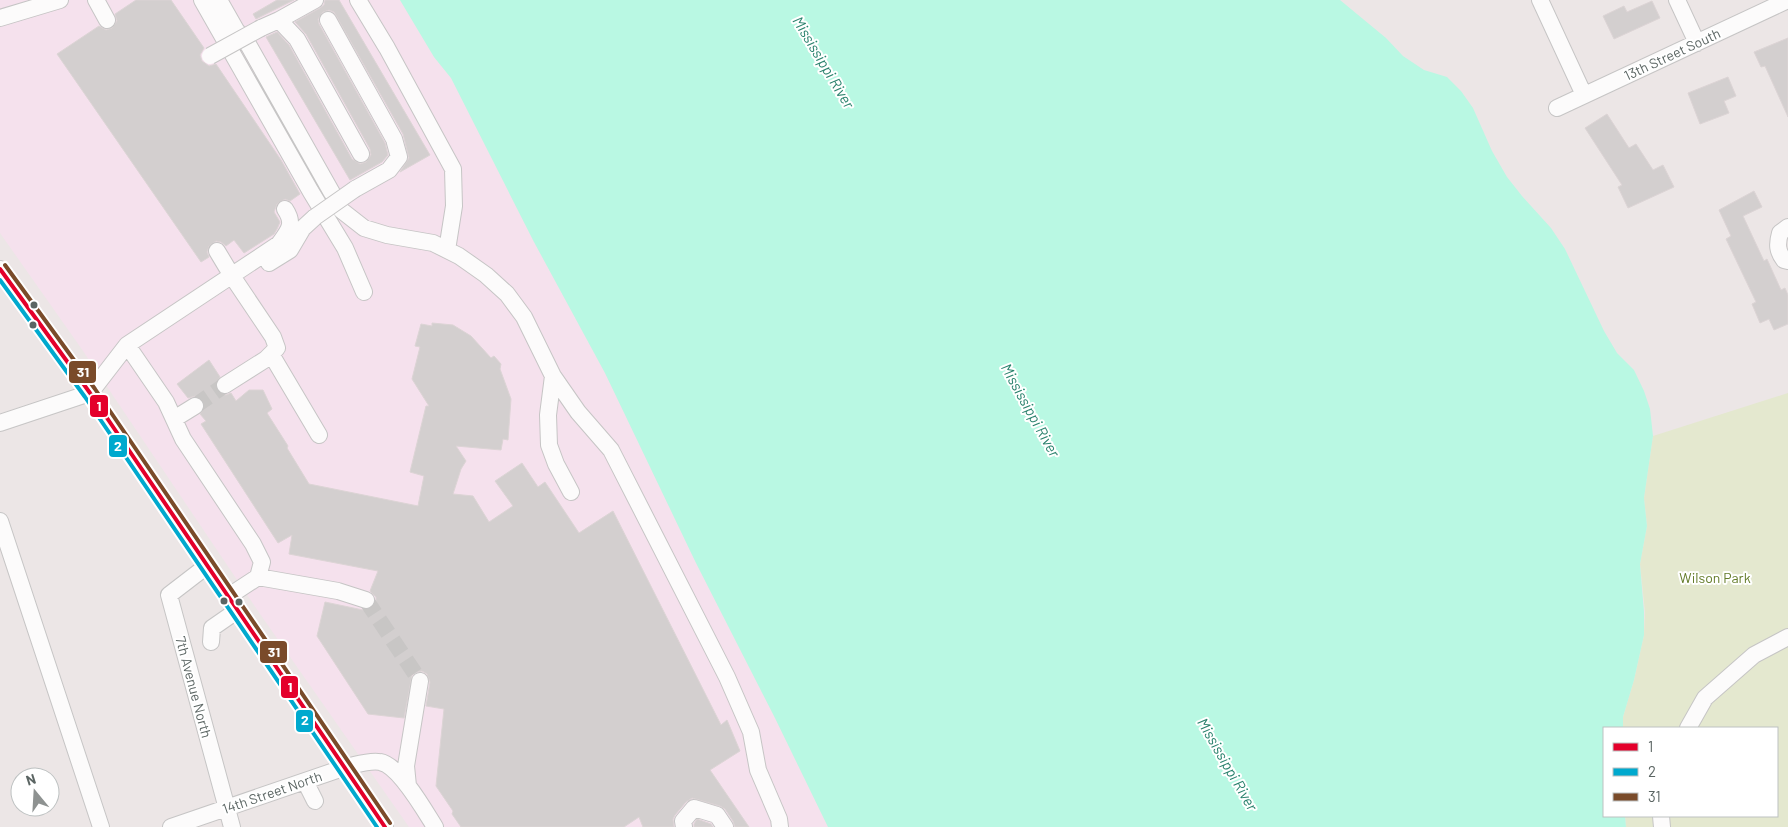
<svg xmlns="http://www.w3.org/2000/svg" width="1788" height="827" font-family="Barlow,sans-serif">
<rect width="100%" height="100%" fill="#ece6e6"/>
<!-- medical -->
<path fill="#f5e1ed" d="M0 0H400L434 57 451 78 534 242 605 373 696 563 775 718 828 827H409L258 611 81 348 0 233Z"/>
<!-- green -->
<path fill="#e4e8cf" d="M1788 393V827H1626L1625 816H1777V728H1623V717L1634 680 1644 635 1645 612 1640 564 1647 526 1644 498 1653 436Z"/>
<!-- water -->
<path fill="#b9f8e3" d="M400 0H1340L1386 38 1403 56 1424 70 1447 77 1461 91 1473 108 1492 151 1507 177 1522 196 1551 228 1565 249 1604 331 1617 353 1634 370 1644 391 1650 409 1653 436 1644 498 1647 526 1640 564 1644 612V635L1634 680 1623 717V728H1604V816H1625L1626 827H828L775 718 696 563 605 373 534 242 451 78 434 57Z"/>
<!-- building -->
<path fill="#d3cfcf" stroke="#dcd4d5" d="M136 0H171L204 48 200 55 202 61 209 66 216 64 281 160 300 194 290 201 285 199 277 204 274 212 280 222 277 229 274 234 244 253 234 240 226 246 221 242 216 241 209 246 207 252 209 257 201 262 57 54 99 26 106 30 112 28 117 21 115 14Z
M277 0H294L256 19 253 14Z
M325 0H339L430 155 400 172 409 158 403 134 334 12 329 10 323 12 318 19 319 24 385 143 388 155 382 162 350 180 266 37 277 32 289 45 352 159 360 164 366 162 371 155 370 149 306 34 295 22 320 8 324 5Z
M1652 1 1660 18 1614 39 1603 16 1624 6 1627 12Z
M1788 38V117L1765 66 1761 67 1754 52Z
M1728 77 1736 96 1724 101 1729 113 1700 124 1688 93Z
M1607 114 1629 148 1636 144 1653 170 1663 165 1674 187 1628 208 1618 187 1622 185 1585 128Z
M1754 191 1762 207 1743 216 1764 261 1767 259 1781 290 1785 288 1788 295V324L1774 330 1769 319 1760 323 1752 304 1756 302 1726 239 1731 236 1719 210Z
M432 323 453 325 471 336 491 358 494 356 501 364 500 369 511 399 508 440 503 439 501 450 456 446 466 461 461 469 453 494 473 496 489 522 513 506 495 481 522 463 538 487 545 482 579 533 613 511 721 725 727 720 740 751 710 770 749 827H735L733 821 725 809 720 806 692 798 686 802 675 815 673 819 674 827H643L639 817 624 827H461L452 814 453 811 436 786 444 709 426 706 430 682 427 674 422 671 417 672 412 675 404 718 368 714 317 636 325 602 363 610H369L373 607 376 603V597L370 591 378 571 289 554 292 535 278 543 201 424 206 421 200 414 205 406 203 400 195 396 188 398 177 384 209 360 220 377 215 385 216 390 220 394 226 395 231 393 236 401 249 390H263L272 409 267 413 288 446 287 448 309 484 418 506 424 476 410 472 426 406H429L412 379 420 347 415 346 421 324 432 326Z
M697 819 711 824 713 827H694V824Z"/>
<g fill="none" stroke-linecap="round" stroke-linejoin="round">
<!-- minor-tunnel -->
<path stroke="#c8c6c5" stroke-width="16" stroke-dasharray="16 8" stroke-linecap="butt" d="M195 406 225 385
M366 600 420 681"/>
<!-- minor casing -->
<g stroke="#c6c5c5" stroke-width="18">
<path id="minor" d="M96 0 107 20
M202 0 311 192 345 248 364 292
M219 0 236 30 249 46 332 193
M358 0 387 48 453 169 454 206 447 250
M1540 0 1584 95
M1677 0 1697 43
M0 18 60 0
M279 20 315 0
M328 20 394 139 399 157 389 170 355 189
M261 28 279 20 297 39 361 154
M1557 108 1788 0
M341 210 364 228 387 235 433 243 459 256 486 275 507 294 524 317 553 376 548 415 549 445 556 464 571 492
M1788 227 1780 233C1777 244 1777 251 1784 260L1788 261
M217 251 232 276 273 337 277 348 266 359 225 385
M269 263 290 250 303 228 315 217
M0 269 90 393 385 827
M127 345 166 402 183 439 253 544 262 562 258 577
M271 354 319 435
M553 376 578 412 611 450 727 677 751 732 758 770 779 819 780 827
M174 419 195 406
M0 423 90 393 127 345 279 244C289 230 295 224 285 209
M0 521 101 827
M208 565 169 595 232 827
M229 596 258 577 338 591 366 600
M211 642 212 628 238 610
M1688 728 1705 698 1754 655 1788 637
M305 781 315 801
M408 786 406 766 420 681
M1661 816 1662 827
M171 827 346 767C356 765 369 760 380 762 399 765 425 811 435 827
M684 827 683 821 694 808 717 815 725 827"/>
</g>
<!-- minor -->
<use href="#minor" stroke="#fcfbfb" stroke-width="16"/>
<!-- minor-bridge casing -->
<g stroke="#c6c5c5" stroke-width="18" stroke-linecap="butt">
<path id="minor-bridge" d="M210 56 261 28
M315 217 355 189"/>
</g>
<!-- minor-bridge -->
<use href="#minor-bridge" stroke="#fcfbfb" stroke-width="16"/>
<!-- bus-1 casing -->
<g stroke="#fff" stroke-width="8">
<path id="bus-1" d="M0 269 90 393 385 827"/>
</g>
<!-- bus-2 casing -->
<g stroke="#fff" stroke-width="8">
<path id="bus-2" d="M0 280 85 397 377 827"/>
</g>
<!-- bus-3 casing -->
<g stroke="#fff" stroke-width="8">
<path id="bus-3" d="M5 265 95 389 390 823"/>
</g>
<!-- bus-1 -->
<use href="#bus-1" stroke="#e4002b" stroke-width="4"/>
<!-- bus-2 -->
<use href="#bus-2" stroke="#00a9ce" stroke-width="4"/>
<!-- bus-3 -->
<use href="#bus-3" stroke="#7a4b2a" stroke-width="4"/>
</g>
<!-- markers -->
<g fill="#5b6563" stroke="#fff" stroke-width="2">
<circle cx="34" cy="305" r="4.5"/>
<circle cx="33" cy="325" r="4.5"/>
<circle cx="224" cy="601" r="4.5"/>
<circle cx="239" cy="602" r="4.5"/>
</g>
<g text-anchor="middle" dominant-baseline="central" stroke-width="4" stroke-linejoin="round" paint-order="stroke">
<!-- street labels -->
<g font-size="14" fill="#5b6563" stroke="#fff">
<text transform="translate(1672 54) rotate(-25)">13th Street South</text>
<text transform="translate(194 687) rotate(75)">7th Avenue North</text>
<text transform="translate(272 792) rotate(-19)">14th Street North</text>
</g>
<!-- park labels -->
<g font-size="14" fill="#647c2a" stroke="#fff">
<text x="1715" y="577">Wilson Park</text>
</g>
<!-- water labels -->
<g font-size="15" font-style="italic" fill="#2a826d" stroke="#fff">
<text transform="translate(824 62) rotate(59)">Mississippi River</text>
<text transform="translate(1031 410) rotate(61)">Mississippi River</text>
<text transform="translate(1228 764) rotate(60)">Mississippi River</text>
</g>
</g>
<g stroke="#fff" stroke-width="2">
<rect x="68" y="360" width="29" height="24" rx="5" fill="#7a4b2a"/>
<rect x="89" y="394" width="20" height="24" rx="5" fill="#e4002b"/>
<rect x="108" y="434" width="20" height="24" rx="5" fill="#00a9ce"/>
<rect x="259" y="640" width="29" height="24" rx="5" fill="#7a4b2a"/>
<rect x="280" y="675" width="19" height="24" rx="5" fill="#e4002b"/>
<rect x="295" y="709" width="19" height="24" rx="5" fill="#00a9ce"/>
</g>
<g font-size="14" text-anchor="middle" font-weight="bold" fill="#fff">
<text x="83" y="377">31</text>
<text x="99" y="411">1</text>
<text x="118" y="451">2</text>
<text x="274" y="657">31</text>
<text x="290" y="692">1</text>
<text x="305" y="725">2</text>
</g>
<!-- legend -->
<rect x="1603" y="727" width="175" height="90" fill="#ffffff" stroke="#bdc1c1"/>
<rect x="1613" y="743" width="25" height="8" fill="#e4002b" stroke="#bdc1c1"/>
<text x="1648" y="752" font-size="15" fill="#5b6563">1</text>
<rect x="1613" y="768" width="25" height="8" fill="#00a9ce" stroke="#bdc1c1"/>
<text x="1648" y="777" font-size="15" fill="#5b6563">2</text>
<rect x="1613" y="793" width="25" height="8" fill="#7a4b2a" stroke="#bdc1c1"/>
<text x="1648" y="802" font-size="15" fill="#5b6563">31</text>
<!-- north arrow -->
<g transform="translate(35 792) rotate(342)"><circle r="24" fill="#ffffff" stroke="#bdc1c1"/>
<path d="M0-4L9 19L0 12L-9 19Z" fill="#8e9291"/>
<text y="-8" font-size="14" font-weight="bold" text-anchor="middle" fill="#5b6563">N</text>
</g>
</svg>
